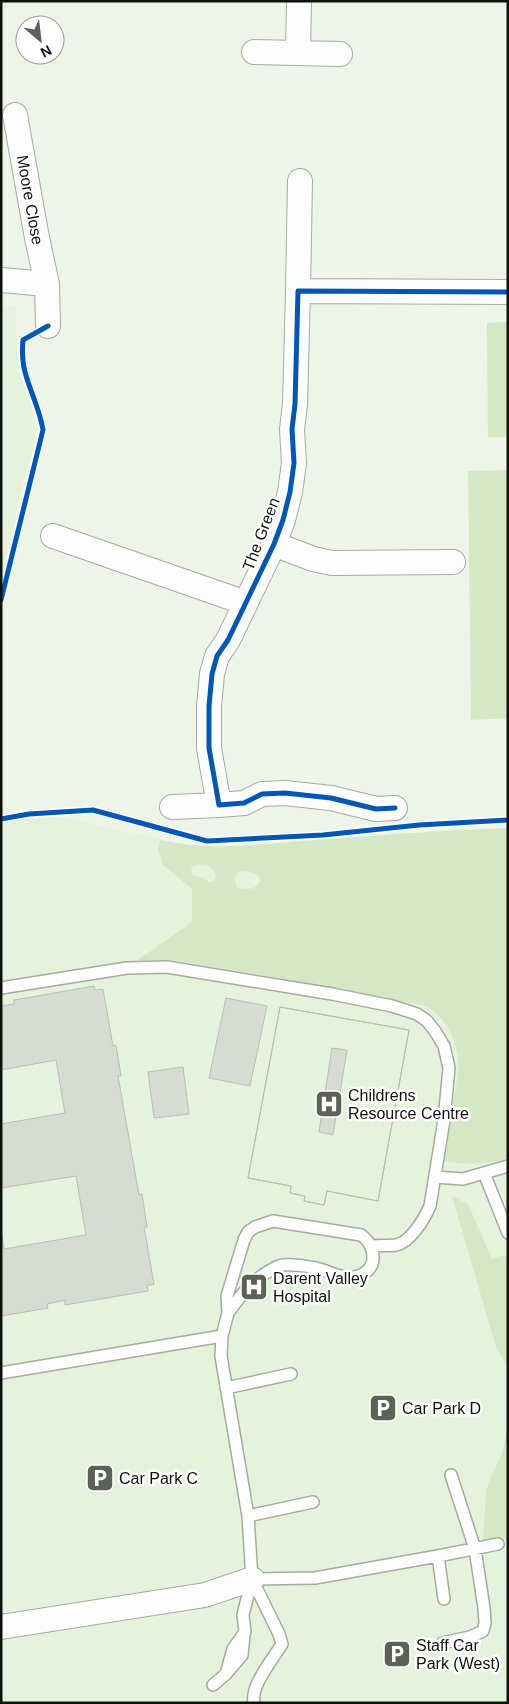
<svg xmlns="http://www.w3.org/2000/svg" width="509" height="1704" font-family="Helvetica,sans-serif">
<rect width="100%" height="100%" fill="#edf4e8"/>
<!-- built -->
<path fill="#e5f2dc" d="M1 306 16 307V344L18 364 21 378 33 412 36 428 34 445 22 486 1 581Z
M50 817 67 818 175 843 199 846 508 858V1703H1V821Z"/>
<!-- green -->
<path fill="#d4e8c5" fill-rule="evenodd" d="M508 322V437H488L487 323Z
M508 470V718L471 720 468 471Z
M508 828V1158C486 1165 466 1165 444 1161L459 1067C457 1041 449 1020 426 1006L268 976 174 960H138L192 922V889L162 864V859L158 851 160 840C207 851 255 845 303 841 371 836 439 830 508 828ZM202 864C211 865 214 869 216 877L214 881 209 882 203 878 192 875 191 867ZM241 871C249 872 258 871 260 881 255 891 246 889 238 888 233 882 234 873 241 871Z
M452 1196 468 1204 492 1259 503 1255 508 1257V1368L496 1347Z
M508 1428V1539L503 1540 501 1537 483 1540 486 1491 491 1477 502 1454Z"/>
<!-- building -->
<path fill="#d6dcd2" stroke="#babfb6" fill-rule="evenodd" d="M94 986 95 990 103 989 113 1046 116 1045 121 1076H118L139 1195 142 1194 147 1227H144L154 1284 147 1286 148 1291 65 1305V1300L47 1304 48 1308 1 1316V1231L4 1249 86 1235 76 1176 1 1188V1124L65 1113 56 1060 1 1070V1006L14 1004V1000Z
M226 998 267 1006 250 1086 209 1078Z
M280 1007 409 1030 378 1201 327 1191 324 1205 304 1201 305 1196 290 1193 291 1186 248 1178ZM332 1048 347 1050 333 1135 319 1132Z
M280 1007 409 1030 378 1201 327 1191 324 1205 304 1201 305 1196 290 1193 291 1186 248 1178Z
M183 1067 189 1114 154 1118 148 1072Z"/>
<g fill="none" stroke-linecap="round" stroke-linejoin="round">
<!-- service casing -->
<g stroke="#a6aba2" stroke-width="14">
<path id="service" d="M1 988 127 968 167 967 332 994 392 1006 417 1014 427 1021 435 1031 444 1046 449 1068 444 1120 430 1206C425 1218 410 1243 396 1245 387 1246 379 1245 371 1246
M484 1173 508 1233
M435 1177 463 1179 508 1166
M1 1373 222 1336
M226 1388 291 1374
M248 1516 313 1502
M438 1556 444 1599
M252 1579 315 1578 438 1556 498 1544
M252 1579 279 1634 282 1644C273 1659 250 1686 254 1703
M442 1643 470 1637 483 1631 485 1623 484 1608 475 1549 451 1475
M226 1674 233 1649 245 1632 243 1615 252 1579 248 1516 221 1356 222 1336 228 1313 227 1296 244 1240 248 1232 255 1227 273 1221 361 1235C367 1239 370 1243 372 1250 374 1258 373 1266 367 1271 351 1285 333 1272 316 1268 306 1266 292 1264 282 1265 278 1266 274 1268 271 1270 251 1281 241 1295 228 1313
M213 1685 226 1674 242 1655 244 1634"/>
</g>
<!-- minor casing -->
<g stroke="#a6aba2" stroke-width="26">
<path id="minor" d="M254 52 340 54
M298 53 299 1
M15 115 37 238 47 284 48 326
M1 280 47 284
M298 291 300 181
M53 536 246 603
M274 544 313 559 332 563 453 562
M172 807 219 805
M395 808 376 809 331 798 285 793 262 794 244 803 219 805 209 748V706L212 674 217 656 228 640 274 544 283 520 290 492 294 463 292 429 295 404 298 291 508 292
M1 1627 205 1595 252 1579"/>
</g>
<!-- service -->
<use href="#service" stroke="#fcfdfc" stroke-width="11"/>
<!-- minor -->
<use href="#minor" stroke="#fcfdfc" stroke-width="24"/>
<!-- cycleway casing -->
<g stroke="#fff" stroke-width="8">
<path id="cycleway" d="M1 600 43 430C40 410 30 391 25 372 22 361 22 351 23 340L48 326
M395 808 376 809 331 798 285 793 262 794 244 803 219 805 209 748V706L212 674 217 656 228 640 274 544 283 520 290 492 294 463 292 429 295 404 298 291 508 292
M1 819 29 814 93 810 207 841 323 835 419 825 508 820"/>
</g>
<!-- cycleway -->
<use href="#cycleway" stroke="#0057b8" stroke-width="5"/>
</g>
<!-- icons -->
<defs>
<g id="hospital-square" transform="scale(1.4375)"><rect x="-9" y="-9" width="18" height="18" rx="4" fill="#5c6158" stroke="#fff"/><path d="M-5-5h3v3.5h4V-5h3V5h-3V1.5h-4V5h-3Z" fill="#fff"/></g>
<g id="parking-square" transform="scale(1.4375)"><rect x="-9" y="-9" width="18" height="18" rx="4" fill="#5c6158" stroke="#fff"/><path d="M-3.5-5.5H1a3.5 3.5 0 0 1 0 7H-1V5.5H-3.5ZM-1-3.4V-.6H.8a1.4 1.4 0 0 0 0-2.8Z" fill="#fff"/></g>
</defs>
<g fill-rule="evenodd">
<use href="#hospital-square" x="329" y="1104"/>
<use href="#hospital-square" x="254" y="1287"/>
<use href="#parking-square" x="383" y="1408"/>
<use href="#parking-square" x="100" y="1478"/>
<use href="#parking-square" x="397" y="1654"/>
</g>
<g text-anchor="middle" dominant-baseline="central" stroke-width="5" stroke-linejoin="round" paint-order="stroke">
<!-- street labels -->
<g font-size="16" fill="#0e120b" stroke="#fff">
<text transform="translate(30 200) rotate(80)">Moore Close</text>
<text transform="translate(261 534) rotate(-69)">The Green</text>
</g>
<!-- poi labels -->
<g font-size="16" fill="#0e120b" stroke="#fff" text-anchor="start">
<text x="348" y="1095">Childrens<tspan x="348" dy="18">Resource Centre</tspan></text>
<text x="273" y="1278">Darent Valley<tspan x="273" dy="18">Hospital</tspan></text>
<text x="402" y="1408">Car Park D</text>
<text x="119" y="1478">Car Park C</text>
<text x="416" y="1645">Staff Car<tspan x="416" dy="18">Park (West)</tspan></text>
</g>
</g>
<!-- border -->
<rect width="509" height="1704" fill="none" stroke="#0e120b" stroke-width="5"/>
<!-- north arrow -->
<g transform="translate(40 40) rotate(152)"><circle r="24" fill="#ffffff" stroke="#9fa09d"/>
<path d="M0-4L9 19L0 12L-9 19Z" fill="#5c6158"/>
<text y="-8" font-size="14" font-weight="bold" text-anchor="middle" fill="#0e120b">N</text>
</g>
</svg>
